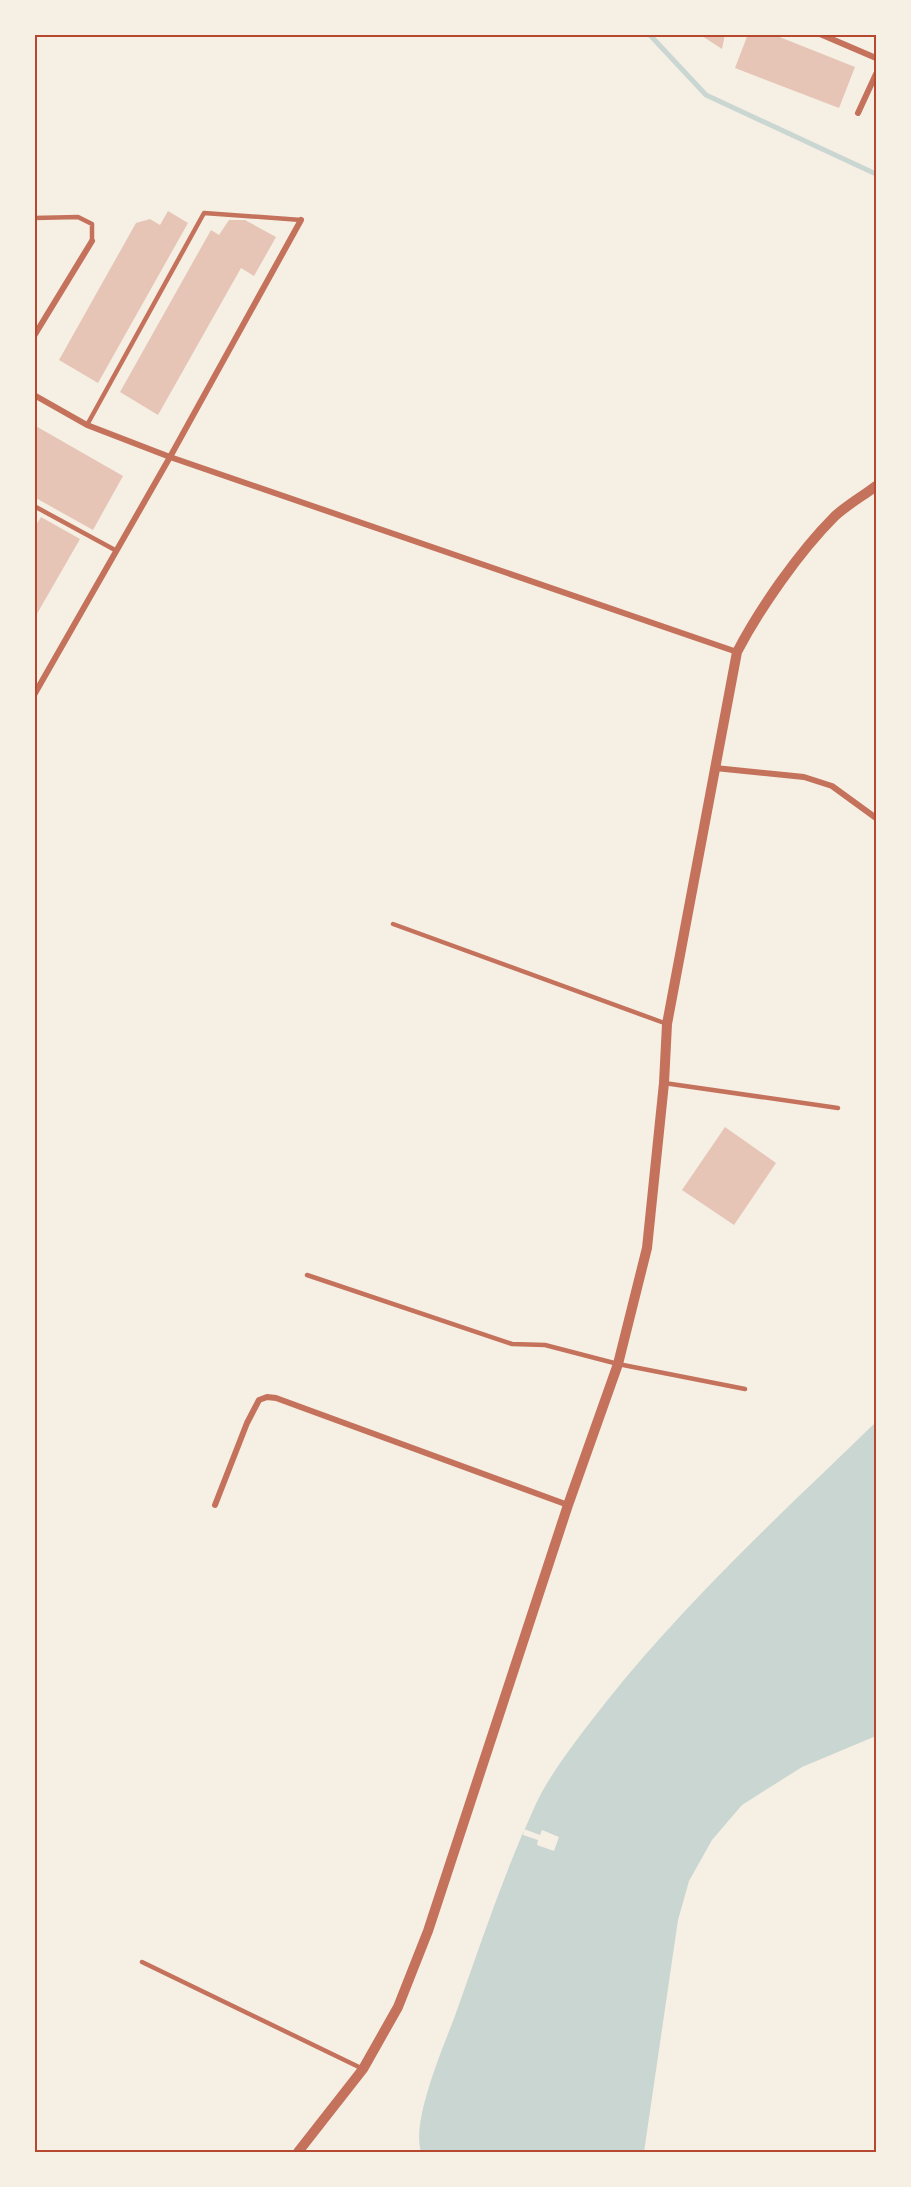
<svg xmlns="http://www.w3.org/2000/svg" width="911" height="2187" font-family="Rubik,sans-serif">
<rect width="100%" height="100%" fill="#f6efe4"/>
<!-- water -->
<path fill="#c9d6d2" d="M876 1422V1736L802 1767 742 1805 712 1840 689 1881 678 1920 644 2152H421C411 2120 444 2046 456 2013 477 1954 497 1894 522 1835 529 1821 535 1804 543 1790 561 1759 584 1730 606 1702 687 1600 783 1512 876 1422Z"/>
<!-- pier -->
<path fill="#f6efe4" d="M524 1829 540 1835 542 1830 559 1837 554 1851 537 1845 538 1840 523 1835Z"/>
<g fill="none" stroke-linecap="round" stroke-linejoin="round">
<!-- stream -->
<path stroke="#c9d6d2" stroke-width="5" d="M649 34 706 95 876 174"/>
</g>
<!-- building -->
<path fill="#e6c5b7" d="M699 34H725L722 49Z
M748 34H772L855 67 839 108 735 68Z
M168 211 188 223 98 383 59 360 136 223 150 219 160 225Z
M229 220H245L276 237 254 276 241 268 158 415 120 392 211 230 219 235Z
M34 249H36L37 273H34Z
M34 425 123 476 93 530 34 497Z
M41 517 80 539 34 619V528Z
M725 1127 776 1163 734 1225 682 1190Z"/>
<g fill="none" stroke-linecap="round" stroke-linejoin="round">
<!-- service -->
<path stroke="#c5725c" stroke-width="4.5" d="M34 218 78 217 92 224V241
M87 425 204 213 301 220
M34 506 115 550
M393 924 667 1024
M664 1083 838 1108
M307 1275 512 1344 545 1345 618 1364 745 1389
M142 1962 363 2069"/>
<!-- minor -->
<path stroke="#c5725c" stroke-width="6" d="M820 34 876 58
M858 113 876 74
M34 336 92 241
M34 395 87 425 170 457 737 652
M34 695 170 457 301 220
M715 768 804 777 832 786 876 818
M215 1505 247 1423 259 1400 267 1397 276 1398 568 1505"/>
<!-- tertiary -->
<path stroke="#c5725c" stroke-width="10" d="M298 2152 363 2069 398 2007 428 1931 568 1505 618 1364 647 1248 664 1083 667 1024 737 652C760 608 799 552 835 516 847 505 863 496 876 486"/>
</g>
<!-- border -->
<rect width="911" height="2187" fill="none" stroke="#f6efe4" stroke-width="72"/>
<rect x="36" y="36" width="839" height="2115" fill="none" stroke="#b5482f" stroke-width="2"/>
</svg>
